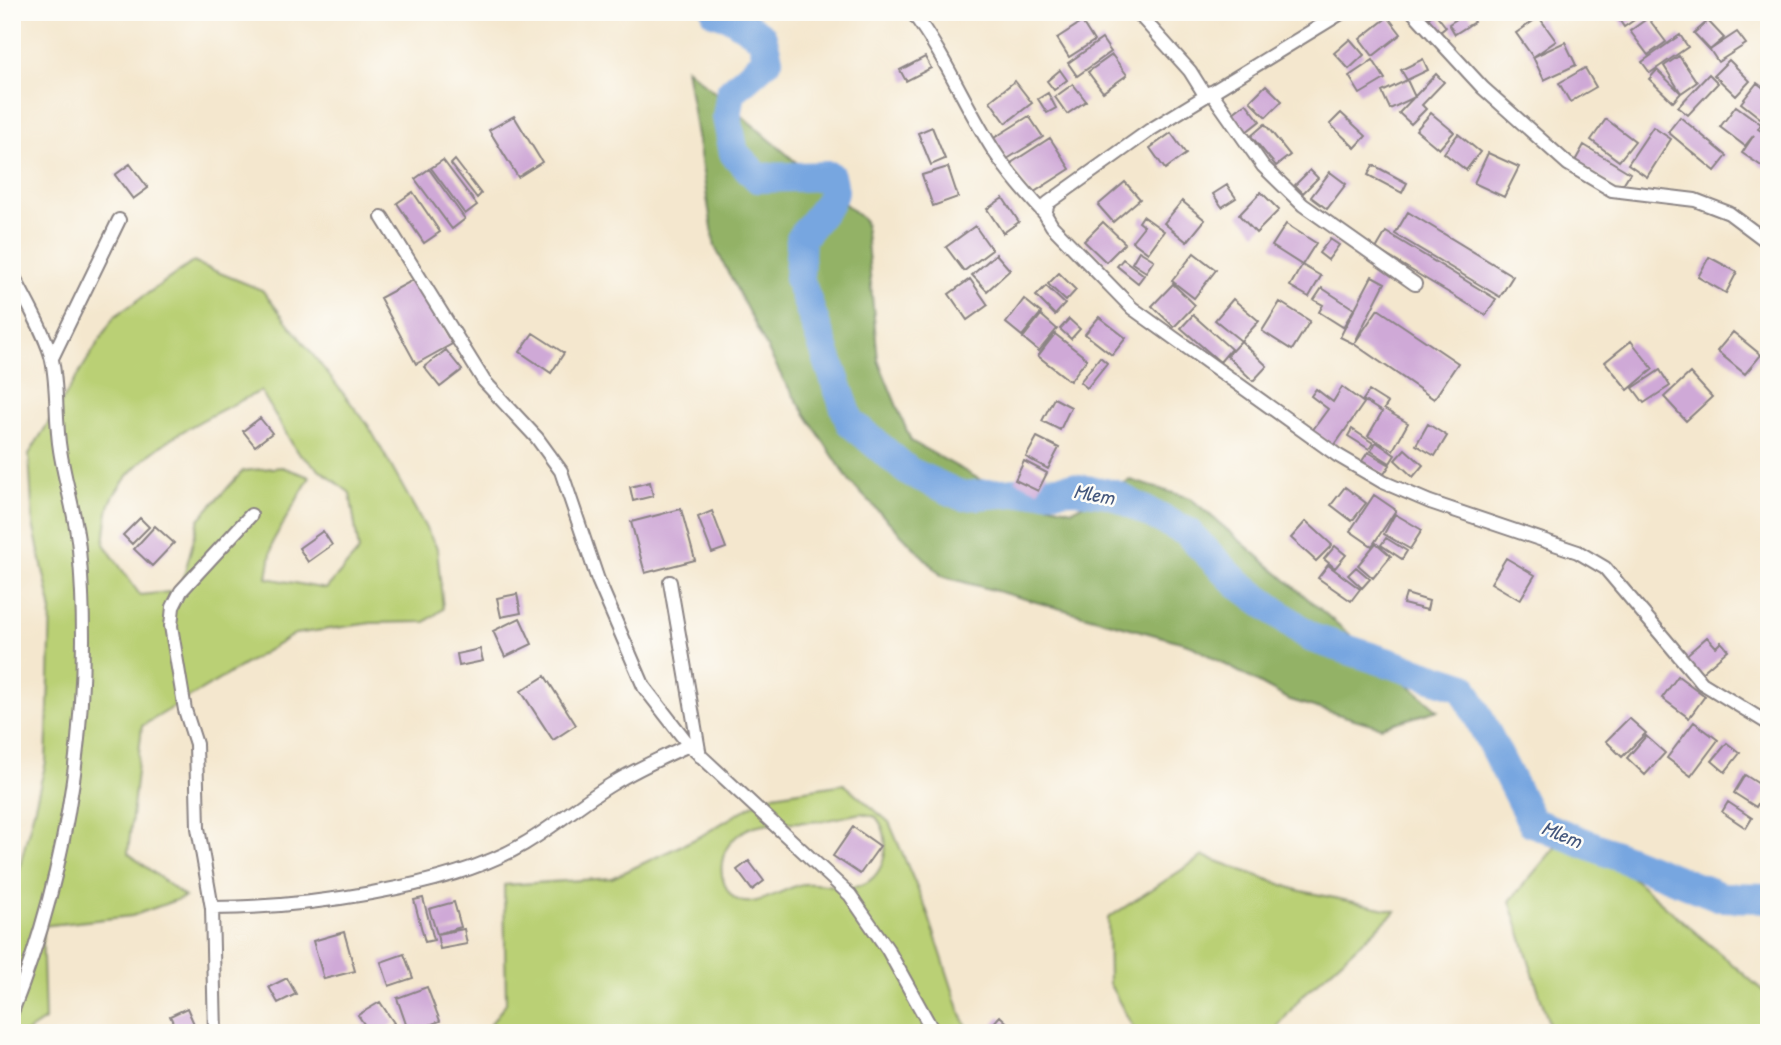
<svg xmlns="http://www.w3.org/2000/svg" width="1781" height="1045" font-family="'Patrick Hand',sans-serif">
<rect width="100%" height="100%" fill="#fdfcf7"/>
<filter id="ink" filterUnits="userSpaceOnUse"><feTurbulence type="fractalNoise" baseFrequency=".0143" numOctaves="2"/><feDisplacementMap in="SourceGraphic" scale="14" xChannelSelector="R" yChannelSelector="G"/><feConvolveMatrix kernelMatrix="1 2 1 2 8 2 1 2 1" color-interpolation-filters="sRGB"/></filter>
<filter id="wash" filterUnits="userSpaceOnUse"><feTurbulence type="fractalNoise" baseFrequency=".00686" numOctaves="4" result="noise"/><feDisplacementMap in="SourceGraphic" scale="28" xChannelSelector="R" yChannelSelector="G"/><feGaussianBlur stdDeviation="1.57" result="paint"/><feColorMatrix in="noise" values="0 0 0 0 0 0 0 0 0 0 0 0 0 0 0 0 0 1.4 0 .05"/><feComposite in="paint" operator="in"/></filter>
<g filter="url(#wash)">
<rect width="100%" height="100%" fill="#f4e7ce"/>
<!-- green -->
<path fill="#bad074" stroke="#6e7958" stroke-width="2" fill-rule="evenodd" d="M193 262 262 290 368 425 437 548 443 609 425 622 371 623 295 634 142 726 128 853 185 897 132 916 42 926 45 1020 25 1033H12V897L46 762 49 678 51 606 33 524 29 454 114 317ZM261 391 297 452 350 493 359 551 326 589 267 578 273 541 310 477 282 467 243 471 199 519 180 591 140 595 104 544C106 531 106 513 111 501 138 447 209 416 261 391Z
M844 784 889 822 927 911 960 1012 970 1033H484L506 1003 504 885 612 878 699 837 767 796ZM861 813 876 817C895 839 885 885 852 887 837 888 820 882 804 884 781 887 744 920 727 889 722 880 720 869 723 858 726 843 741 830 755 826 775 820 799 824 819 821 833 820 847 816 861 813Z
M1573 826 1769 996V1033H1552L1510 901Z
M1203 856 1297 890 1396 911 1302 996 1273 1033H1136L1109 983 1108 918Z"/>
<!-- forest -->
<path fill="#93b266" stroke="#5a6a50" stroke-width="2" d="M686 68 865 221 878 360 911 441 1008 495 1072 510 1130 480 1190 498 1438 710 1381 727 1290 700 1188 644 942 576 850 482 784 381 715 247Z"/>
<g fill="none" stroke-linecap="round" stroke-linejoin="round">
<!-- river -->
<path stroke="#77a6e0" stroke-width="30" d="M716 12 732 17 762 37 768 59 731 92 727 117 734 153 758 178 830 176 834 191 828 204 801 238 799 278 850 422 908 471 962 496 1072 488 1113 494 1187 532 1237 583 1312 638 1463 687 1532 822 1721 897 1769 898"/>
</g>
<g id="blocks">
<!-- building -->
<path fill="#cfa9d7" d="M1468 12 1474 22 1455 34 1449 24Z
M1614 12H1637L1640 16 1624 27Z
M1435 13 1446 27 1439 33 1427 19Z
M1388 17 1401 34 1373 56 1360 39Z
M1539 17 1556 41 1533 57 1516 33Z
M1648 18 1666 42 1648 55 1630 31Z
M1708 21 1724 38 1710 50 1694 33Z
M1082 22 1094 41 1069 57 1057 38Z
M1737 32 1746 44 1718 62 1710 50Z
M1680 35 1688 47 1650 73 1642 62Z
M1102 39 1111 52 1077 76 1068 63Z
M1350 39 1364 55 1349 69 1334 53Z
M1565 42 1576 65 1544 80 1533 57Z
M1112 55 1127 75 1103 92 1088 72Z
M1679 56 1697 82 1681 93 1664 66Z
M925 57 931 68 906 81 900 70Z
M1423 59 1428 70 1407 80 1401 70Z
M1373 60 1385 79 1360 94 1349 76Z
M1729 60 1750 81 1736 96 1714 75Z
M1585 68 1596 87 1570 102 1559 83Z
M1060 70 1067 80 1054 90 1047 81Z
M1657 70 1681 93 1673 102 1649 79Z
M1436 74 1444 82 1422 105 1426 109 1411 124 1399 113Z
M1709 74 1718 83 1688 115 1678 107Z
M1407 80 1415 97 1390 109 1382 92Z
M1015 81 1032 103 1006 123 990 101Z
M1757 83 1769 92V125L1741 103Z
M1073 84 1086 101 1067 114 1055 97Z
M1266 85 1282 101 1266 117 1250 101Z
M1048 93 1056 108 1047 113 1038 99Z
M1246 103 1260 121 1246 132 1232 114Z
M1736 106 1761 124 1758 129 1769 136 1766 169 1742 153 1754 135 1745 146 1720 127Z
M1341 113 1366 136 1355 148 1330 124Z
M1431 113 1454 132 1439 149 1416 130Z
M514 116 542 162 518 177 489 130Z
M1029 116 1043 137 1007 159 994 138Z
M1680 117 1727 156 1715 171 1668 132Z
M1606 119 1635 141 1619 161 1591 140Z
M1265 124 1290 155 1276 166 1251 136Z
M932 127 945 159 931 165 918 133Z
M1653 127 1671 139 1647 177 1628 164Z
M1171 133 1186 154 1165 169 1150 148Z
M1458 134 1480 152 1466 170 1444 153Z
M1050 138 1070 169 1031 194 1011 163Z
M1584 145 1630 173 1620 189 1575 161Z
M1488 153 1519 167 1504 197 1474 183Z
M443 160 477 205 465 214 431 168Z
M455 160 481 194 477 198 451 164Z
M130 164 148 188 133 199 115 175Z
M1373 165 1407 183 1402 193 1368 175Z
M948 167 958 197 933 206 922 175Z
M429 169 465 219 452 229 415 179Z
M1310 170 1318 178 1303 193 1295 185Z
M1330 172 1346 184 1327 209 1311 197Z
M1125 182 1140 199 1113 222 1098 205Z
M1227 185 1236 198 1222 207 1213 194Z
M413 192 440 232 424 243 397 203Z
M1261 192 1279 210 1256 233 1239 215Z
M1003 198 1019 222 1003 233 987 209Z
M1182 201 1205 220 1187 242 1164 223Z
M1408 212 1513 276 1500 297 1395 234Z
M1143 216 1164 231 1148 253 1132 241 1144 226 1139 222Z
M1103 222 1125 243 1106 262 1084 241Z
M1286 224 1316 243 1302 265 1272 246Z
M975 226 992 250 964 271 946 247Z
M1386 232 1496 299 1486 315 1376 249Z
M1330 239 1339 245 1328 260 1319 253Z
M1139 251 1154 260 1146 272 1132 263Z
M1194 253 1216 270 1194 298 1172 281Z
M996 254 1010 270 987 291 972 275Z
M1709 257 1737 272 1726 293 1698 277Z
M1123 259 1144 275 1138 283 1117 266Z
M1302 265 1321 276 1309 297 1290 286Z
M1059 273 1076 290 1066 301 1048 284Z
M1372 276 1385 283 1354 344 1340 337Z
M415 279 452 344 416 364 380 298Z
M970 279 988 305 967 320 949 294Z
M1173 284 1195 305 1174 327 1152 306Z
M1046 286 1065 304 1055 315 1036 296Z
M1322 288 1354 309 1343 327 1319 312 1323 305 1314 300Z
M1024 299 1041 313 1022 336 1006 323Z
M1233 299 1259 321 1241 341 1215 320Z
M1280 302 1310 321 1292 350 1262 331Z
M1378 309 1458 363 1434 399 1354 344Z
M1041 315 1057 329 1039 351 1023 338Z
M1193 315 1231 349 1220 362 1181 328Z
M1099 317 1126 338 1112 355 1085 334Z
M1069 319 1080 329 1071 339 1060 329Z
M1733 332 1761 355 1745 374 1717 351Z
M533 333 564 353 551 373 520 352Z
M1055 334 1087 359 1070 381 1038 356Z
M1241 341 1267 366 1253 381 1227 356Z
M1631 341 1653 369 1628 390 1605 362Z
M446 350 462 370 440 387 424 367Z
M1100 357 1107 363 1087 388 1080 382Z
M1660 370 1670 386 1644 403 1633 388Z
M1690 373 1712 397 1686 421 1664 397Z
M1342 387 1364 403 1334 446 1312 431 1328 409 1311 396 1316 389 1333 402Z
M1369 391 1388 403 1384 409 1408 423 1393 450 1368 436 1382 412 1363 400Z
M1054 398 1071 407 1060 430 1042 421Z
M260 418 272 433 255 446 243 431Z
M1428 424 1447 436 1435 456 1416 445Z
M1352 429 1373 443 1369 449 1348 436Z
M1037 437 1059 448 1048 469 1026 457Z
M1376 442 1395 455 1390 463 1371 451Z
M1405 449 1423 465 1413 477 1395 460Z
M1368 452 1390 465 1384 474 1362 461Z
M1024 461 1047 473 1038 491 1015 480Z
M650 482 653 496 633 501 630 487Z
M1345 487 1366 503 1352 521 1331 505Z
M1374 495 1396 510 1372 546 1350 531Z
M681 509 695 560 645 573 631 522Z
M712 511 726 548 712 553 698 517Z
M1395 514 1422 530 1410 549 1384 534Z
M140 518 149 527 132 544 123 535Z
M1306 521 1332 545 1316 561 1291 538Z
M155 526 174 543 152 566 134 549Z
M323 531 332 545 308 562 299 548Z
M1386 538 1407 551 1402 559 1381 545Z
M1376 543 1391 556 1373 578 1358 565Z
M1335 546 1346 555 1335 568 1324 559Z
M1506 558 1535 575 1520 600 1491 583Z
M1328 565 1360 589 1351 601 1318 578Z
M1356 567 1370 579 1362 588 1348 575Z
M517 594 521 613 501 617 497 598Z
M1406 594 1429 601 1427 610 1403 604Z
M520 618 532 644 505 657 493 631Z
M1707 637 1716 647 1721 642 1728 650 1698 676 1683 658Z
M480 649 483 661 459 666 457 654Z
M545 676 576 725 553 740 521 691Z
M1678 676 1705 696 1689 718 1662 698Z
M1629 718 1646 733 1622 757 1606 741Z
M1694 722 1718 740 1691 776 1667 758Z
M1646 736 1665 753 1645 775 1627 758Z
M1727 743 1740 753 1725 772 1712 761Z
M1745 775 1767 789 1756 807 1734 793Z
M1728 802 1752 818 1746 828 1722 812Z
M853 827 880 846 860 874 833 856Z
M749 861 764 881 752 890 737 870Z
M423 898 434 940 425 942 414 900Z
M454 902 461 927 437 934 429 909Z
M464 929 467 944 440 949 437 934Z
M344 932 355 971 324 979 313 941Z
M404 954 413 978 389 986 381 962Z
M287 978 296 994 278 1003 269 987Z
M427 987 440 1021 409 1033 397 998Z
M380 1002 394 1023 379 1033H370L358 1015Z
M187 1008 198 1033H178L170 1016Z
M1000 1016 1018 1033H985Z"/>
</g>
</g>
<g filter="url(#ink)">
<use href="#blocks" fill-opacity="0" stroke="#8b8484" stroke-width="2"/>
<g fill="none" stroke-linecap="round" stroke-linejoin="round">
<!-- minor casing -->
<g stroke="#8b8484" stroke-width="16">
<path id="minor" d="M912 12C945 55 965 106 994 151 1009 174 1027 194 1045 214
M1137 12 1190 71 1205 95
M1343 12 1150 130 1048 203 1045 214 1052 226 1132 308 1337 455 1383 482 1430 502 1578 552 1605 568 1702 683 1769 724
M1413 12 1483 88 1568 164 1612 190 1695 200 1729 213 1769 243
M1765 12 1769 15
M1211 92 1263 166 1303 205 1415 284
M382 217 484 381 537 438 561 471 598 580 644 687 689 745 850 895 888 950 934 1033
M12 273C23 296 47 336 52 360 58 389 55 420 60 450 65 483 76 515 79 549 93 705 70 866 12 1012
M52 358 119 220
M670 582 700 756
M212 908C299 908 448 889 524 844 555 826 582 802 612 784 636 769 663 757 689 745
M215 1033 212 908 198 828 196 744 185 710 171 626 173 607 181 591 251 515"/>
</g>
<!-- minor -->
<use href="#minor" stroke="#fff" stroke-width="12"/>
</g>
</g>
<g text-anchor="middle" dominant-baseline="central" stroke-width="5" stroke-linejoin="round" paint-order="stroke">
<!-- water labels -->
<g font-size="21" font-style="italic" fill="#44577d" stroke="#fdfcf7">
<text transform="translate(1094 494) rotate(10)">Mlem</text>
<text transform="translate(1562 834) rotate(22)">Mlem</text>
</g>
</g>
<!-- margin -->
<rect width="1781" height="1045" fill="none" stroke="#fdfcf7" stroke-width="42"/>
</svg>
